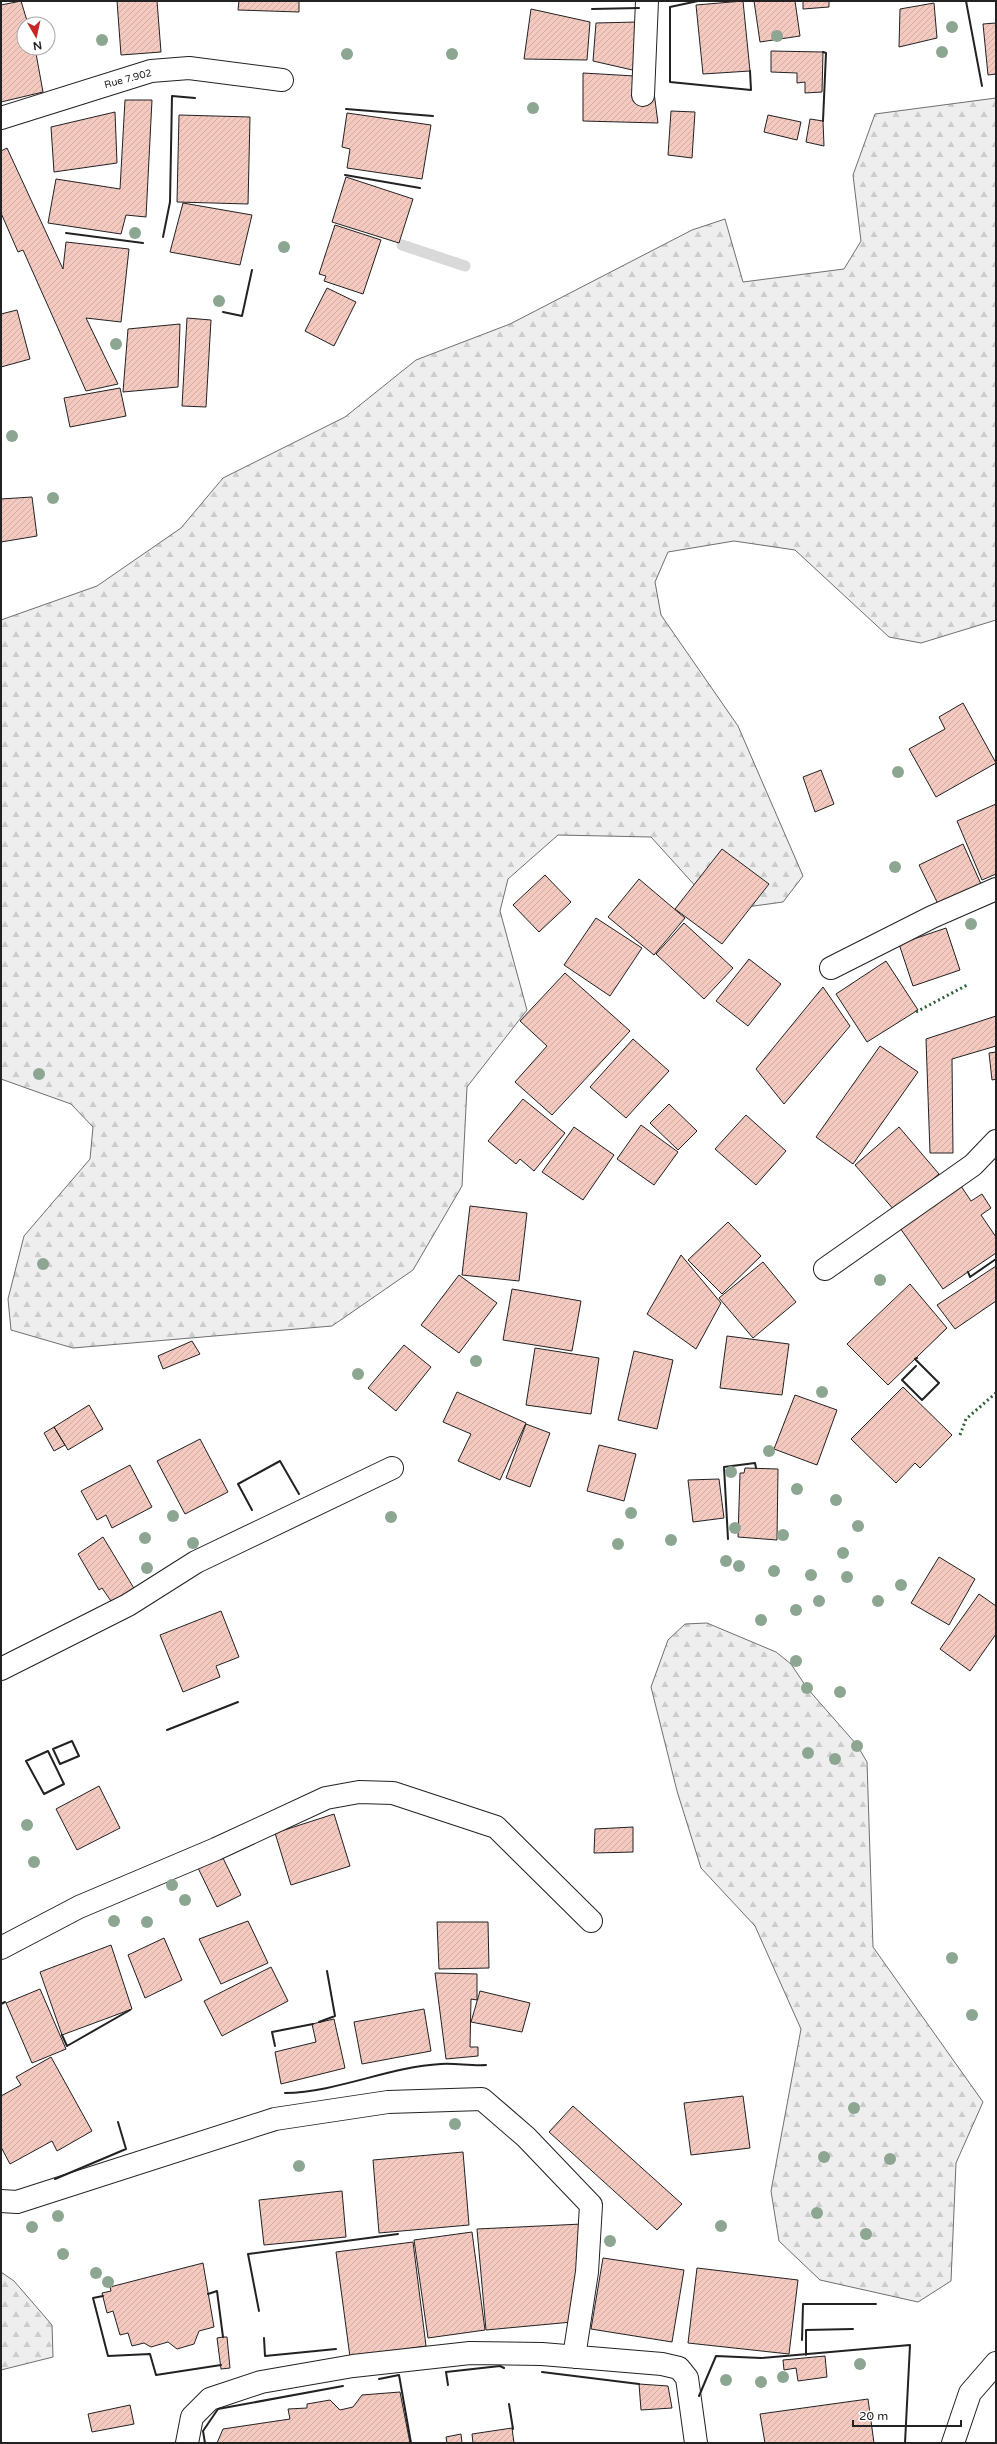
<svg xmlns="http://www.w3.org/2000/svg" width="997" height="2444" font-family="'Varela Round',sans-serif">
<defs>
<pattern id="forest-firs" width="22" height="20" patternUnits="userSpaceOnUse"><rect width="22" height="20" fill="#eee"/><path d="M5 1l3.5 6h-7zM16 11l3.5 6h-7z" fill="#ccc"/></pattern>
<pattern id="building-hatch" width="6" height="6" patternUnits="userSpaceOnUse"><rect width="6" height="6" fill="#f3c9c0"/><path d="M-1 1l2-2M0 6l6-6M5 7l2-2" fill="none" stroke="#d0aca5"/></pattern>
</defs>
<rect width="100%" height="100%" fill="#fff"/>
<!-- forest -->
<path fill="url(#forest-firs)" stroke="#6f6f6f" d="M996 98V620L921 643 889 637 795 550 734 541 668 552 655 582 661 615 738 726 803 876 783 902 718 911 651 837 558 835 508 879 500 911 527 1010 467 1087 462 1186 413 1270 332 1326 73 1348 11 1330 8 1299 24 1236 90 1159 93 1127 71 1104 1 1079V620L97 586 181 528 223 478 345 417 416 360 510 324 692 230 725 219 743 282 844 269 861 241 853 175 875 114Z
M707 1623 776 1652 791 1664 807 1688 857 1745 867 1762 873 1947 983 2102 956 2163 951 2281 918 2302 820 2280 779 2241 771 2191 801 2029 755 1926 701 1868 677 1791 651 1687 668 1640 685 1624Z
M1 2272 14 2281 52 2325 53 2357 1 2370Z"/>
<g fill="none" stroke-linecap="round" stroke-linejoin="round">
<!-- stream -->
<path stroke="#d9d9d9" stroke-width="11" d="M402 245 465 266"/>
</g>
<!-- building -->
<path fill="url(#building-hatch)" stroke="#222" d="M21 1 28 24H24V48H35L43 92 1 102V5Z
M117 1H157L161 52 121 55Z
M239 1H299V12L238 10Z
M743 1 750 71 703 74 696 5Z
M754 1H795L800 36 760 42Z
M803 1H829V7L803 9Z
M934 3 937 38 899 47 900 9Z
M531 9 590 22 587 60 524 59Z
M637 22 650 74 593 61 596 23Z
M996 23V74L988 75 983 24Z
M771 51 823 52 822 92 805 93V82L797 83V73L771 72Z
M583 73 652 77 658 123 583 121Z
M125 100H152L146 217 126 215 121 234 48 223 56 179 120 189Z
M671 111 695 112 692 158 668 155Z
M115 112 117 163 54 172 51 127Z
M347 113 431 125 422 179 347 168 350 149 342 147Z
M179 115 250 117 248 204 177 202Z
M768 115 801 122 797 140 764 132Z
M810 119 823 121 824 146 806 142Z
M7 148 63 269 66 242 129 249 121 322 86 318 118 384 86 391 23 250 18 252 1 213V151Z
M346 177 413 199 399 243 332 222Z
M183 203 252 215 240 265 170 252Z
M335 225 381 240 363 294 324 281 326 276 319 274Z
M327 288 356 302 334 346 305 331Z
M17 310 30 359 1 367V314Z
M187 318 211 320 206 407 182 406Z
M180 324 178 387 123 392 128 329Z
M120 388 126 416 70 427 64 398Z
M32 497 37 536 1 542V499Z
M963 703 996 763 936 797 909 749 945 729 939 717Z
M821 770 834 804 815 812 803 777Z
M996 804V874L982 880 957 821Z
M963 844 981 884 938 904 919 865Z
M722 849 769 884 722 944 675 909Z
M545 875 571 902 539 932 513 905Z
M639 879 685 918 654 955 608 917Z
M596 918 642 948 610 996 564 965Z
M684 923 733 968 704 999 656 954Z
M946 928 960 970 913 986 899 944Z
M749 959 781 984 748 1026 716 1001Z
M886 961 918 1010 867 1042 836 994Z
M565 973 630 1031 552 1115 515 1082 547 1046 520 1021Z
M823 987 850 1026 784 1104 756 1069Z
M996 1016V1046L952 1059 953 1153H930L926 1039Z
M633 1039 669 1071 626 1118 590 1087Z
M880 1046 918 1072 853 1164 816 1137Z
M996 1052V1079L992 1080 989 1053Z
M523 1099 565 1133 534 1171 520 1159 516 1164 488 1141Z
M669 1104 697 1131 678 1150 650 1123Z
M746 1115 786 1151 756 1185 715 1149Z
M641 1125 678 1152 654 1185 617 1159Z
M574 1127 614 1155 583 1200 542 1172Z
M899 1127 939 1174 895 1211 855 1165Z
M961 1186 971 1201 982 1194 991 1208 981 1215 996 1237V1253L943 1289 900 1228Z
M470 1206 527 1213 519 1281 462 1275Z
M728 1222 761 1256 722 1294 688 1260Z
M681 1255 721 1303 696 1349 647 1314Z
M763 1262 796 1302 753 1338 719 1298Z
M996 1266V1301L955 1329 937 1305Z
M459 1275 497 1303 459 1353 421 1325Z
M910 1284 947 1328 888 1385 847 1344Z
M512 1289 581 1301 572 1351 503 1340Z
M727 1336 789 1344 782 1395 720 1388Z
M192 1341 200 1354 163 1369 158 1356Z
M404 1345 431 1367 396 1411 368 1388Z
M535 1348 599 1358 591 1414 526 1405Z
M634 1351 673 1360 657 1429 618 1420Z
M903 1387 952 1435 920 1468 915 1463 896 1483 851 1439Z
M457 1392 526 1423 500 1480 458 1461 471 1434 443 1422Z
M795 1395 837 1410 817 1465 774 1449Z
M89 1405 103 1429 68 1450 54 1427Z
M526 1424 550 1433 530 1487 506 1478Z
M54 1427 65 1445 54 1451 44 1433Z
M200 1439 228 1492 185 1514 157 1461Z
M599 1445 636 1454 624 1501 587 1491Z
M130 1465 152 1507 112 1528 106 1515 97 1520 81 1491Z
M745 1468 778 1469 777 1540 738 1537 740 1473H744Z
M719 1479 724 1518 693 1522 688 1480Z
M103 1537 135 1590 113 1604 102 1588 99 1590 78 1554Z
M939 1557 975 1579 949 1625 911 1603Z
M979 1594 996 1606V1634L970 1671 940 1649Z
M221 1611 239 1657 216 1666 220 1677 183 1692 160 1635Z
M99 1786 120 1828 77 1850 56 1809Z
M334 1814 350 1866 291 1885 275 1833Z
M633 1827V1852L594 1853 595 1829Z
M223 1858 241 1895 217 1907 198 1868Z
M248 1921 268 1963 221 1984 199 1939Z
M437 1922H488L489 1968 439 1969Z
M164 1938 182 1980 145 1998 128 1955Z
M111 1945 132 2009 62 2035 40 1972Z
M271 1967 288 2001 222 2036 204 2001Z
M435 1973 477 1974V2000L471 1999 470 2047H478V2056L446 2059Z
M40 1989 66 2049 32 2063 6 2003Z
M480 1991 530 2003 522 2032 471 2022Z
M424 2009 431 2051 362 2064 354 2022Z
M334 2019 345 2068 281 2084 275 2052 316 2042 312 2024Z
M51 2057 92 2131 57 2151 52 2141 10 2164 1 2147V2096L21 2085 16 2077Z
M743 2096 750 2148 691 2155 684 2103Z
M573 2106 682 2204 657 2230 549 2132Z
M463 2152 469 2225 379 2233 373 2160Z
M342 2191 346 2237 264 2245 259 2200Z
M582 2224 572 2322 486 2330 477 2229Z
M472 2232 485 2330 428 2338 414 2240Z
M413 2242 426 2346 350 2357 336 2252Z
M603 2258 684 2270 672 2342 591 2329Z
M203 2263 214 2327 199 2331 194 2344 177 2349 168 2342 151 2347 144 2343 132 2346 128 2333 120 2335 113 2311 107 2313 102 2293 111 2291 110 2287Z
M697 2268 798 2280 789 2354 688 2343Z
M223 2337H227L230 2368 221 2369 217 2338Z
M825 2356 827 2377 798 2381 796 2368 784 2370 783 2360Z
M639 2384 668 2386 672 2408 641 2410Z
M400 2392 410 2443H217L223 2429 290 2419 288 2409 307 2408V2404L330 2400 340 2410 353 2407 362 2395Z
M868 2399 874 2443H765L760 2414Z
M130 2405 134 2424 92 2432 88 2414Z
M512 2428 514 2443H473L472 2434Z
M461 2434 462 2443H447L446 2437Z"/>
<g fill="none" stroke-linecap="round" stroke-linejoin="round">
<!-- minor casing -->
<g stroke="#222" stroke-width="24">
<path id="minor" d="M643 95 647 1
M1 118 151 71 189 68 282 80
M831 968 932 917 996 889
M825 1269 973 1165 996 1141
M1 1669 128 1605 196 1562 392 1468
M1 1948 79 1907 216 1849 326 1798 359 1792 393 1793 496 1827 591 1921
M1 2201 17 2202 275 2119 388 2102 482 2099 526 2137 591 2205 587 2272 574 2357
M187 2443 192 2417 210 2399 261 2382 353 2366 470 2353 542 2354 662 2364 679 2368 687 2378 696 2443
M953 2443 970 2393 996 2363"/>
</g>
<!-- minor -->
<use href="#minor" stroke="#fff" stroke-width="22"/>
<!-- hedge -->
<path stroke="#2f5e38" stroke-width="3" stroke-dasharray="2 3" stroke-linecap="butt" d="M916 1012 969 984
M960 1435 966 1419 996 1393"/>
<!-- wall -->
<path stroke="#222" stroke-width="2" d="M698 1 670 7V82L751 90 750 71
M966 1 982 86
M592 9 639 8
M823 52 826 53 823 121
M346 109 433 116
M345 175 420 188
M66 233 143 243
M163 237 170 202 172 96 195 98
M223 312 242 316 252 270
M968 1272 970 1277 996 1259
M916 1366 902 1380 922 1400 939 1383 915 1359 917 1358
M252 1510 238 1484 280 1461 299 1494
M728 1539 724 1467 755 1463 756 1468
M167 1730 238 1702
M72 1741 79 1756 60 1764 53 1749Z
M48 1751 64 1784 44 1794 26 1761Z
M1 2004 5 2002
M319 2022 335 2016 327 1971
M62 2035 67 2046 130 2010
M275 2046 272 2032 313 2024
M285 2093C338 2092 388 2067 441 2064 455 2063 471 2066 486 2065
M55 2179 126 2149 118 2122
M208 2294 217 2291 223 2337
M103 2296 93 2298 108 2356 150 2354 156 2375 221 2365
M259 2311 248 2254 398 2234
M264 2338 265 2356 336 2349
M802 2340 803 2304H876
M806 2355V2330L853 2329
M542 2372 639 2384
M379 2379 399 2375 411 2443
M448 2385 446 2372 500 2366 504 2368
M699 2396 716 2356 761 2358 910 2345 905 2443
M509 2404 513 2429
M205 2443 203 2431 218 2409 343 2386"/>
</g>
<!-- trees -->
<g fill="#8da692">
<circle cx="952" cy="27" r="6"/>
<circle cx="777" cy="36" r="6"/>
<circle cx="102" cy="40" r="6"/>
<circle cx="942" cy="52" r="6"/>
<circle cx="347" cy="54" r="6"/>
<circle cx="452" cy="54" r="6"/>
<circle cx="533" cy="108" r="6"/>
<circle cx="135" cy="233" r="6"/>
<circle cx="284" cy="247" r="6"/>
<circle cx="219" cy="301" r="6"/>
<circle cx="116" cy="344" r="6"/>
<circle cx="12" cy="436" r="6"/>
<circle cx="53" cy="498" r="6"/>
<circle cx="898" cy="772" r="6"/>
<circle cx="895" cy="867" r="6"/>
<circle cx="971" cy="924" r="6"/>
<circle cx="39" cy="1074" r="6"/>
<circle cx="43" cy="1264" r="6"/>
<circle cx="880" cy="1280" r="6"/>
<circle cx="476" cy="1361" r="6"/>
<circle cx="358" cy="1374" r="6"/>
<circle cx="822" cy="1392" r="6"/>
<circle cx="769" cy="1451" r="6"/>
<circle cx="731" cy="1472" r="6"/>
<circle cx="797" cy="1489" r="6"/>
<circle cx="836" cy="1500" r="6"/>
<circle cx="631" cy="1513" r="6"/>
<circle cx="173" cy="1516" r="6"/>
<circle cx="391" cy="1517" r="6"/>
<circle cx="858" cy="1526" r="6"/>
<circle cx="735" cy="1528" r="6"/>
<circle cx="783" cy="1535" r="6"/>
<circle cx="145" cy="1538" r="6"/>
<circle cx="671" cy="1540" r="6"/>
<circle cx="193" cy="1543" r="6"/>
<circle cx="618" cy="1544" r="6"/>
<circle cx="843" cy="1553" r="6"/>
<circle cx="726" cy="1561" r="6"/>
<circle cx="739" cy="1566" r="6"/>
<circle cx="147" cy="1568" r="6"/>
<circle cx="774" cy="1571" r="6"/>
<circle cx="811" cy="1575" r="6"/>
<circle cx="847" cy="1577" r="6"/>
<circle cx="901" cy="1585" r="6"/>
<circle cx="819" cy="1601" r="6"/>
<circle cx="878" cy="1601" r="6"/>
<circle cx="796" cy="1610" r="6"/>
<circle cx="761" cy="1620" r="6"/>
<circle cx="796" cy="1661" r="6"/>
<circle cx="807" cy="1688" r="6"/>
<circle cx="840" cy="1692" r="6"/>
<circle cx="857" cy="1746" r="6"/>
<circle cx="808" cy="1753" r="6"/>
<circle cx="835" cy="1759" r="6"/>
<circle cx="27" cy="1825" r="6"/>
<circle cx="34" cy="1862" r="6"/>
<circle cx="172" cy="1885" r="6"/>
<circle cx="185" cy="1900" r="6"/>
<circle cx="114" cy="1921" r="6"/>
<circle cx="147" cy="1922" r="6"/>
<circle cx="952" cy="1958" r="6"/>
<circle cx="972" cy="2015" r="6"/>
<circle cx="854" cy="2108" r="6"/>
<circle cx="455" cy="2124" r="6"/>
<circle cx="824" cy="2157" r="6"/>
<circle cx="890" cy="2159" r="6"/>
<circle cx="299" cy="2166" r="6"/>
<circle cx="817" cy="2213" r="6"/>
<circle cx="58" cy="2216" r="6"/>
<circle cx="721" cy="2226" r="6"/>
<circle cx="32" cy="2227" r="6"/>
<circle cx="866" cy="2234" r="6"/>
<circle cx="610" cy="2241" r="6"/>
<circle cx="63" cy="2254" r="6"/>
<circle cx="96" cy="2273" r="6"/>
<circle cx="108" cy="2282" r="6"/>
<circle cx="860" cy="2364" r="6"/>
<circle cx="783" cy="2377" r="6"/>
<circle cx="726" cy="2380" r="6"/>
<circle cx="761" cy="2382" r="6"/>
</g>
<g text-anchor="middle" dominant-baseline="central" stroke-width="3" stroke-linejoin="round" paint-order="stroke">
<!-- street labels -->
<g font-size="10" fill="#222" stroke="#fff">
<text transform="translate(128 79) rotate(-15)">Rue 7.902</text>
</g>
</g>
<!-- border -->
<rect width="997" height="2444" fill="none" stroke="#222222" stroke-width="4"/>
<!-- north arrow -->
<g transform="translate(36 36) rotate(171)"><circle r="19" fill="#ffffff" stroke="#a7a7a7"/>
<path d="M0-3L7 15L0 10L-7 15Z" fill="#c62828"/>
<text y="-6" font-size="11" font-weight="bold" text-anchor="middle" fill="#222222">N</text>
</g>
<!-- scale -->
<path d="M853 2420v6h108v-6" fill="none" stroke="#222222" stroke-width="2"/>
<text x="859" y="2420" font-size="12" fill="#222222" stroke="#ffffff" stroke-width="3" paint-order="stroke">20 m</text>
</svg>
